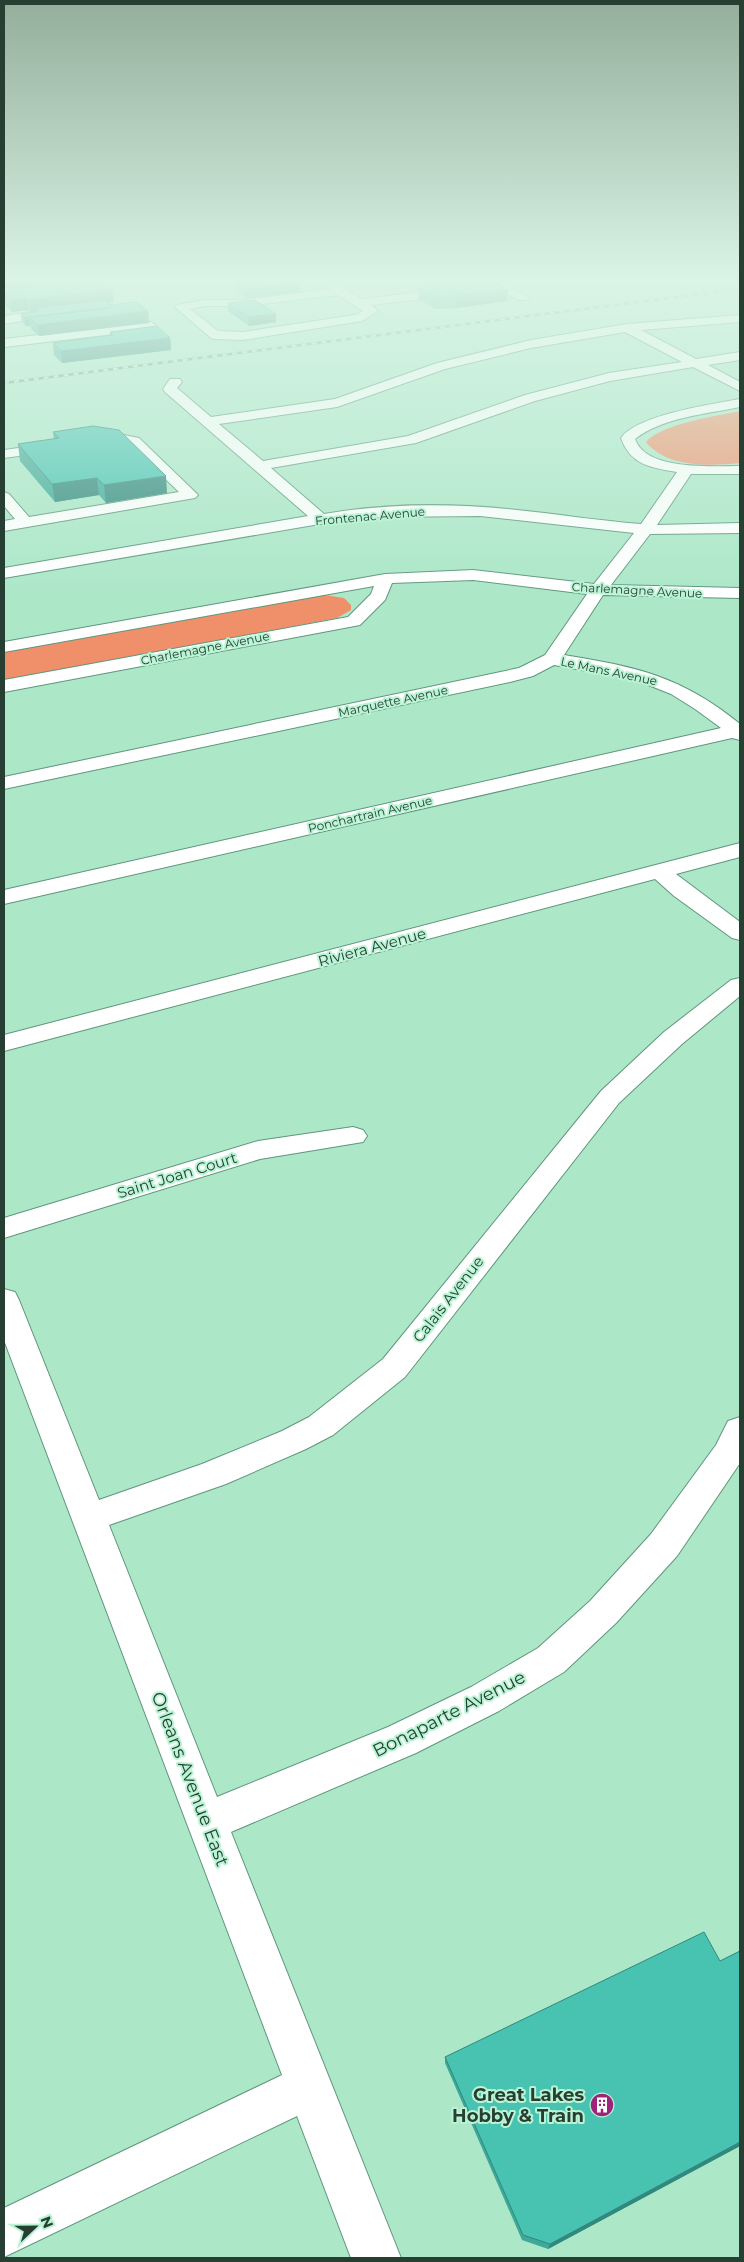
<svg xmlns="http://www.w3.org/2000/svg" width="744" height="2262" font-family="Montserrat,sans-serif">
<rect width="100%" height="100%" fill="#ace7c8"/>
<!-- green -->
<path fill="#ef906b" d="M740 411V463C709 466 667 468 646 442 661 424 716 416 740 411Z
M318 594 344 598 351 605V610L337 618 4 681V652Z"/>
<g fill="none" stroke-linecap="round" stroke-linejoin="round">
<!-- minor casing -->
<g stroke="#5e977b" stroke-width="2">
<path id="minor" d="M319 280H332L361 299 502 283 529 298 527 300H519L500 290 371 305 378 311 362 321 243 340 215 339 211 338 175 307 177 305 205 300H245L330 289ZM338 295 363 311 355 315 243 332 218 331 190 309 205 306H245Z
M111 281 117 284 115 286 4 299V293Z
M59 308 63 310 65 312 63 314 4 324V317L10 315Z
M740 315V322L641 330 696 359 740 352V360L708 365 740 382V391L693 367 610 381 535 401 416 443 271 468 324 514C387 503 454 503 517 510 559 514 600 521 641 524L677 472C652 468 630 465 621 438 637 415 712 404 740 399V407C707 414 663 417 635 439 646 471 712 466 740 466V474H691L657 525 740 523V533L650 534 611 585 740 588V598L603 595 564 655C637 667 681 676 740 724V740L732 738 4 904V890L721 728 695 709 671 694 641 682 616 676 554 665 533 676 510 682 4 789V777L519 668 545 655 587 594 473 580 392 583 385 600 360 625 4 692V680L348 617 371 594 374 586 4 652V642L385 574 473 570 594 584 634 533 480 516 378 517 337 521 4 578V568L308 516 165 392 163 389 170 379H180L182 382 177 388 211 417 335 399 437 363 531 340 627 324ZM625 332 682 362 609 373 525 395 408 436 263 461 219 424 337 407 445 369 531 348Z
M151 322 157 326 155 329 4 347V339Z
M119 434 139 438 195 492 198 495 195 498 4 531V521L15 519 4 506V492L9 494 29 517 179 492 129 444 119 442 4 458V450Z
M740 843V857L676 874 740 922V940L732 938 674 896 655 879 4 1051V1035Z
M740 978V996L682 1044 619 1103 405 1377 333 1435 306 1449 226 1484 109 1525 217 1797 388 1727 471 1687 538 1648 590 1601 651 1534 716 1445 728 1421 740 1417V1463L677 1556 616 1623 564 1672 499 1711 416 1753 231 1832 401 2258H351L297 2116 4 2257V2208L282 2075 4 1340V1289L15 1292 19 1300 99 1500 202 1464 282 1431 309 1417 383 1359 601 1091 664 1032 731 980Z
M353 1127 363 1130 367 1136 363 1142 260 1159 4 1238V1218L258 1141Z"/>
</g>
<!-- minor -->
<use href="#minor" fill="#fff" fill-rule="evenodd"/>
<!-- rail casing -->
<g stroke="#6f9a84" stroke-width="2.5">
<path id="rail" d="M4 383 740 289"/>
</g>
<!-- rail -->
<use href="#rail" stroke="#b9f4d5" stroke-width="2" stroke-dasharray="5" stroke-linecap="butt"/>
</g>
<!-- wall -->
<path fill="#3ea899" d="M4 280H81L7 289 6 287H4Z
M236 284 300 292 246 298 237 292Z
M419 288 507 301 456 308 435 309 419 299Z
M17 289 112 290 114 301 109 302 112 305 149 323 39 336 31 329 30 326H26L22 322 21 314 36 312V311H31L29 310 12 312 4 304V292L17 291Z
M228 303 276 314V322L249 326 228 311Z
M110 332 170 338 171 350 62 363 54 355 53 343 110 336Z
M53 432 167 493 106 503 99 495 55 502 20 461 18 444 54 439Z
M740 1951V2146L548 2249 522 2240 445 2063V2057L720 1961Z"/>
<!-- shaded-wall -->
<path fill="#32887d" d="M4 280H5L6 287H4Z
M6 280H81L7 289Z
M300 284V292L246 298 245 290Z
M112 290 114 301 38 310 36 308V311H31L29 300Z
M508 290 507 301 456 308V296Z
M27 298 29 310 12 312 10 300Z
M148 311 149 323 39 336 37 325Z
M276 314V322L249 326V317Z
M29 317 30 326H26L25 318Z
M170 338 171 350 62 363 61 351Z
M166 476 167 493 106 503 104 485Z
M97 478 99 495 55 502 52 484Z
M740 2142V2146L548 2249 550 2244Z"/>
<!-- building -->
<path fill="#48c3b2" stroke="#32887d" d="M88 280H100L112 290 29 300 27 298 10 300 4 294V292L19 290 17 289Z
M268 280H294L300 284 245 290 236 284Z
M472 280H490L508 290 456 296 435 297 419 288Z
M106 300 112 305H110V308L25 318 21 314 39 311 36 308Z
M255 300 276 314 249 317 228 303Z
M136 302 148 311 37 325 29 317 112 307 110 305Z
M157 326 170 338 61 351 53 343 113 335 110 332Z
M93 426 119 430 166 476 104 485 97 478 52 484 18 444 59 438 53 432Z
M704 1932 720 1961 740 1951V2142L550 2244 523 2235 445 2057Z"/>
<!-- sky -->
<linearGradient id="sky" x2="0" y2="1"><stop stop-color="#93ae9a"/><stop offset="0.47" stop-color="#daf4e6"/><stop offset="1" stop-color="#daf4e6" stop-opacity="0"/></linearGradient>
<rect width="744" height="597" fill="url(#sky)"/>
<!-- icons -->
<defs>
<g id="building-disc" transform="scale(1.25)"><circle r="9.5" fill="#9d247b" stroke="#b9f4d5"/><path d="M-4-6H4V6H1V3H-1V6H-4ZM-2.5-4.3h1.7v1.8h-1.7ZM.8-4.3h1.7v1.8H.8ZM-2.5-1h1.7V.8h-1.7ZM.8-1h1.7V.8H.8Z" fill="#fff"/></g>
</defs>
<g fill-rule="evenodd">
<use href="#building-disc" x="602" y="2105"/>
</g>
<g text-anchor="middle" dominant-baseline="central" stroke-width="4" stroke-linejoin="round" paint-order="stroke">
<!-- far-street labels -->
<g font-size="12" fill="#273f33" stroke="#b9f4d5">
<text transform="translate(370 516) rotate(-5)">Frontenac Avenue</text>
<text transform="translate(637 590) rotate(3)">Charlemagne Avenue</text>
<text transform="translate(205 648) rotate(-11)">Charlemagne Avenue</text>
<text transform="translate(609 671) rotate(12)">Le Mans Avenue</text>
<text transform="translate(393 701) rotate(-12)">Marquette Avenue</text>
<text transform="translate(370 814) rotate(-13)">Ponchartrain Avenue</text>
</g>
<!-- street labels -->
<g font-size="15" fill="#273f33" stroke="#b9f4d5">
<text transform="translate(372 947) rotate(-15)">Riviera Avenue</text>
<text transform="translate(177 1175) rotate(-17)">Saint Joan Court</text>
<text transform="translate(448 1299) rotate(-52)">Calais Avenue</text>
</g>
<!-- near-street labels -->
<g font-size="18" fill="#273f33" stroke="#b9f4d5">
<text transform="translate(449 1714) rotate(-27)">Bonaparte Avenue</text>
<text transform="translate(190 1779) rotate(69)">Orleans Avenue East</text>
</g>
<!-- near-poi labels -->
<g font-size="18" font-weight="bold" fill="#273f33" stroke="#b9f4d5" text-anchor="end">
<text x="584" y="2095">Great Lakes<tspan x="584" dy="21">Hobby &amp; Train</tspan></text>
</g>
</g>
<!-- border -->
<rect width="744" height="2262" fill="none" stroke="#273f33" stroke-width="10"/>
<!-- north arrow -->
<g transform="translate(35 2227) rotate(68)" stroke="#b9f4d5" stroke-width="4" paint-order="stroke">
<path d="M0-4L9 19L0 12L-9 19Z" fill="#273f33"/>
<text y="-8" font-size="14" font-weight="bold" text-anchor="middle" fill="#273f33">N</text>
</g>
</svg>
